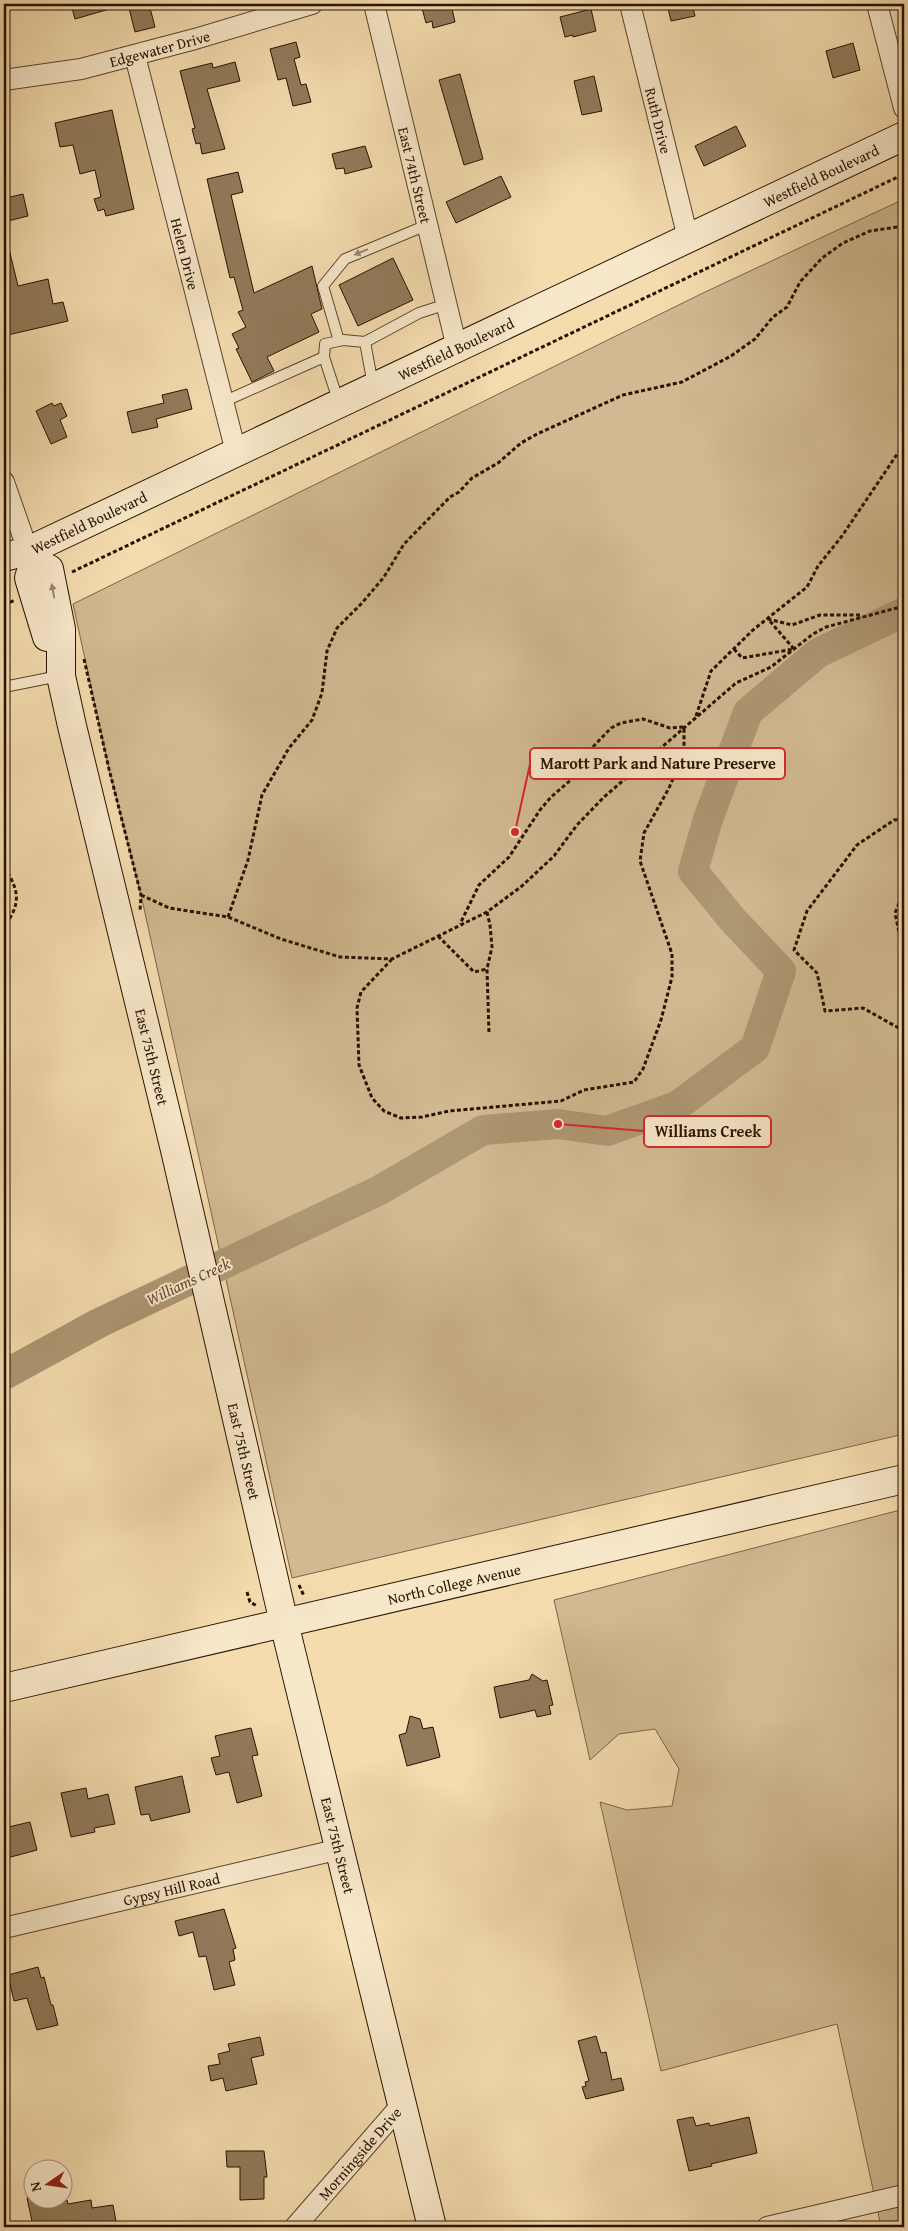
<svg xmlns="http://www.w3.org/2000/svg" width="908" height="2231" font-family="'Gentium Book Plus',serif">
<rect width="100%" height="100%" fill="#f4dcae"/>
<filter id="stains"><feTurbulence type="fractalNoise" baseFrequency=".004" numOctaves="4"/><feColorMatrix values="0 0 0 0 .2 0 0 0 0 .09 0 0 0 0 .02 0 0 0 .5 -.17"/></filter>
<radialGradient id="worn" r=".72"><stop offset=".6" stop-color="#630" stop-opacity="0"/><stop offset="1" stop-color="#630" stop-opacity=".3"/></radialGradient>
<!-- green -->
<path fill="#d1b991" stroke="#7c6549" d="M904 199V1434L292 1578 141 895 109 769 73 604 703 293Z
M904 1509V2220L881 2226 837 2024 661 2071 600 1802 627 1810 672 1806 679 1769 655 1729 619 1734 590 1760 554 1600Z"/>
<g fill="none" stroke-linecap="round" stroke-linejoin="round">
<!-- river -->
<path stroke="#ae9773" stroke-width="30" d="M4 1375 99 1323 378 1191 483 1130 558 1124 607 1131 677 1106 755 1048 781 971 732 919 693 871 708 819 748 712 818 653 904 612"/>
</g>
<!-- building -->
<path fill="#927b5b" stroke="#271101" d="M71 4H113V8L75 19Z
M128 4H149L155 27 135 32Z
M427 4H451L455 22 433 28 432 21 426 23 422 8 428 6Z
M667 4H692L695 16 671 21Z
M591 9 596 31 573 37V35L565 37 560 17Z
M296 42 300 57 294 59 301 85 306 84 311 102 293 106 286 78 278 80 270 49Z
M853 43 860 70 833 78 826 51Z
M235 62 240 81 207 89 225 149 202 154 200 143 196 144 192 129 195 128 180 71 212 63 213 68Z
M460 74 483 159 464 165 439 80Z
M594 76 602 111 582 115 574 81Z
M112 110 134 209 106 216 104 209 98 211 94 199 101 197 95 170 80 174 73 145 60 147 55 123Z
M736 126 746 146 704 166 695 146Z
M365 146 372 167 345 174 344 168 336 169 332 154Z
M238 172 243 192 231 195 254 293 312 266 322 309 311 314 319 332 267 357 274 371 252 382 236 349 239 348 232 334 246 327 238 312 243 310 234 277 230 278 207 179Z
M501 176 511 197 456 223 446 202Z
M23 194 28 216 4 222V208L8 207 6 198Z
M9 249 18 286 48 279 53 304 63 302 68 321 8 335 4 315V250Z
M393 258 413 300 358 326 339 285Z
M187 389 192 409 156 419 158 427 132 433 127 412 164 403 162 395Z
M52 403 54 406 61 403 67 416 60 420 67 437 51 444 36 411Z
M532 1674 543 1681 547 1680 553 1705 549 1706 551 1714 537 1717 535 1710 500 1718 494 1687 529 1680Z
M410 1716 420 1719 423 1729 433 1727 440 1757 407 1766 399 1735 406 1733Z
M251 1728 258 1755 252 1756 262 1796 237 1803 229 1772 216 1775 211 1758 220 1756 215 1736Z
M182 1776 190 1812 151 1821 149 1814 141 1815 135 1787Z
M86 1788 88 1799 108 1794 115 1824 94 1828 95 1832 71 1837 61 1793Z
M30 1822 37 1850 7 1858 6 1854 4 1855V1828Z
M224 1909 236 1948 233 1949 235 1960 229 1962 235 1985 214 1990 206 1956 199 1957 193 1932 179 1936 175 1921Z
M38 1967 41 1978 44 1977 51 2005H53L58 2025 37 2030 27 1998 14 2001 8 1975Z
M596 2036 601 2053 606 2052 612 2080 621 2078 624 2090 586 2099 582 2087 586 2086 585 2082 589 2081 578 2041Z
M260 2037 264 2055 251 2058 257 2084 226 2091 223 2078 211 2081 208 2066 220 2064 218 2054 230 2051 228 2044Z
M693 2117 696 2126 709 2123 710 2126 749 2117 757 2153 711 2164 712 2166 689 2171 677 2120Z
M226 2151H264L267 2177H264V2199L240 2200V2167H227Z
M27 2198H48L49 2203 67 2200 68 2204 91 2200 92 2208 113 2205 117 2227H42V2224L33 2226Z"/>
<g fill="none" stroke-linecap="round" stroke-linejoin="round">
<!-- lane casing -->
<g stroke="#5a442c" stroke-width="12">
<path id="lane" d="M339 341 323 286 345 259 427 225
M373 385 365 342 419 313 447 304
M223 402 324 357
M339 403 324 357 325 344 343 340 365 342
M4 687 59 676"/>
</g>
<!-- street casing -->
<g stroke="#5a442c" stroke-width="22">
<g id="street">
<path id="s1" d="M374 4 457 348"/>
<path id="s2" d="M630 4 688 238"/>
<path d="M877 4 904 108"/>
<path id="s3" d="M135 56 236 452"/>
<path id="s4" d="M4 80 81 69 195 39 312 4"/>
<path d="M4 482 28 551"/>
<path id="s5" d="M4 1928 340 1849"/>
<path id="s6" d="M295 2227 403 2103"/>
<path d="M767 2227 904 2195"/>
</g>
</g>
<!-- secondary casing -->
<g stroke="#271101" stroke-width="30">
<g id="secondary">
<path id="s7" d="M28 551 34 562 49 569 61 629V676L72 726 175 1150 284 1623 432 2227"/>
<path id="s8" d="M4 557 28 551 904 136"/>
<path d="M34 562 29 578 47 637"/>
<path id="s9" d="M4 1688 904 1479"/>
</g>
</g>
<!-- path -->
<path stroke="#271101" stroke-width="3" stroke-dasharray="4 2.5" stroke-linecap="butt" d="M72 572 904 174
M4 605 15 600
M734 649 742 658 794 649 768 619 792 625 820 615H862
M84 659 109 769 141 895 140 911
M696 716 711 671 753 630 807 587 818 566 842 536 904 444
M904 819 894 820 857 845 807 911 794 950 817 973 825 1011 863 1008 904 1031
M904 859 902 870H904
M4 867C20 891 21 904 4 927
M904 891 895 913 901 942 904 946
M141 895 169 908 228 917 281 939 340 957 392 959 487 912 522 886 554 856 577 825 604 797 736 683 771 667 813 634 826 627 904 606
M487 912 490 925 492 947 487 969 489 1033
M228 917 248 860 262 795 289 748 312 720 322 693 327 651 337 628 362 603 384 577 404 544 450 497 459 492 472 478 498 463 521 443 537 434 623 395 682 382 731 356 755 339 773 317 787 307 800 282 822 258 843 243 870 231 904 226
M438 936 474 972 487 969
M392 959 361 992 357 1008 359 1065 372 1098 384 1111 401 1118 422 1117 449 1111 561 1101 584 1090 634 1082 643 1069 661 1020 672 977V954L640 861 644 833 669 788 684 754V727L670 728 643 719 621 723 611 728 589 751 581 768 572 779 551 797 540 810 509 857 479 885 460 924
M299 1585 304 1596
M247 1592 250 1602 257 1606"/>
<!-- lane -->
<use href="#lane" stroke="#f8e8ca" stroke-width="10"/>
<!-- street -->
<use href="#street" stroke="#f8e8ca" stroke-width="20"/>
<!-- secondary -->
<use href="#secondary" stroke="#f8e8ca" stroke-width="28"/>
</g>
<!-- one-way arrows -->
<defs><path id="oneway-solid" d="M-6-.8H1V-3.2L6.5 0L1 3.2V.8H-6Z" transform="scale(1.25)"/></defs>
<g fill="#9a8770">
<use href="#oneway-solid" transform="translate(361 252) rotate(157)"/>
<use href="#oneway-solid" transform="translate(53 591) rotate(-100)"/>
</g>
<g text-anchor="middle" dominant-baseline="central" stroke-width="4" stroke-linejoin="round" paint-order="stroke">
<!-- street labels -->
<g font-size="15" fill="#271101" stroke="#f8e8ca">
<text stroke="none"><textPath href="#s4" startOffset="159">Edgewater Drive</textPath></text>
<text stroke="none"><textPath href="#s2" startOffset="120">Ruth Drive</textPath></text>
<text stroke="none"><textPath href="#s8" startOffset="902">Westfield Boulevard</textPath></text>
<text stroke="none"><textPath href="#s1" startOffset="176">East 74th Street</textPath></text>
<text stroke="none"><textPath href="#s3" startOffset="204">Helen Drive</textPath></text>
<text stroke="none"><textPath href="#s8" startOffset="498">Westfield Boulevard</textPath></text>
<text stroke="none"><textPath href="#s8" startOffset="92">Westfield Boulevard</textPath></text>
<text stroke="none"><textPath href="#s7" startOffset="529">East 75th Street</textPath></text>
<text stroke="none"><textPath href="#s7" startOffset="934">East 75th Street</textPath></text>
<text stroke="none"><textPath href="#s9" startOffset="462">North College Avenue</textPath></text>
<text stroke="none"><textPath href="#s7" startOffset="1339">East 75th Street</textPath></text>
<text stroke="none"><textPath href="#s5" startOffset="172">Gypsy Hill Road</textPath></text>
<text stroke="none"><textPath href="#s6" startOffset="98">Morningside Drive</textPath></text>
</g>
<!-- water labels -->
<g font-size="16" font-style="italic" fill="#644d34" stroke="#f8e8ca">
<text transform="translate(188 1281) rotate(-25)">Williams Creek</text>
</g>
</g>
<!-- callouts -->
<path fill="none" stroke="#d62828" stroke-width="2" d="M515 832L530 764M558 1124L644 1131"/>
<g fill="#d62828" stroke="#f8e8ca" stroke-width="2">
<circle cx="515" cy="832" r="5"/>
<circle cx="558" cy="1124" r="5"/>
</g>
<g fill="#f8e8ca" stroke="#d62828" stroke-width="2">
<rect x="530" y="748" width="255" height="31" rx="5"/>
<rect x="644" y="1116" width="127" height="31" rx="5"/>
</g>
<g font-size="16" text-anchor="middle" font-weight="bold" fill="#271101">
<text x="658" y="769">Marott Park and Nature Preserve</text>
<text x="708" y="1137">Williams Creek</text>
</g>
<!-- margin -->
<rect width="908" height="2231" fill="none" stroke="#f4dcae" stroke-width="20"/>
<rect x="5" y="5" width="898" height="2221" fill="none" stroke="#271101" stroke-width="2.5"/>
<rect x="10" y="10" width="888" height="2211" fill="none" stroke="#271101"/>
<!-- north arrow -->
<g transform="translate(48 2184) rotate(257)"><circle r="24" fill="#f8e8ca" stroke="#a4927a"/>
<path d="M0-4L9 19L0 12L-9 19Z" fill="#8f2418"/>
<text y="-8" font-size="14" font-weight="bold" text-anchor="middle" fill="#271101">N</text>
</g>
<rect width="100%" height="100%" filter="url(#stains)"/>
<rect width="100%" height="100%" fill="url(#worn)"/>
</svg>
